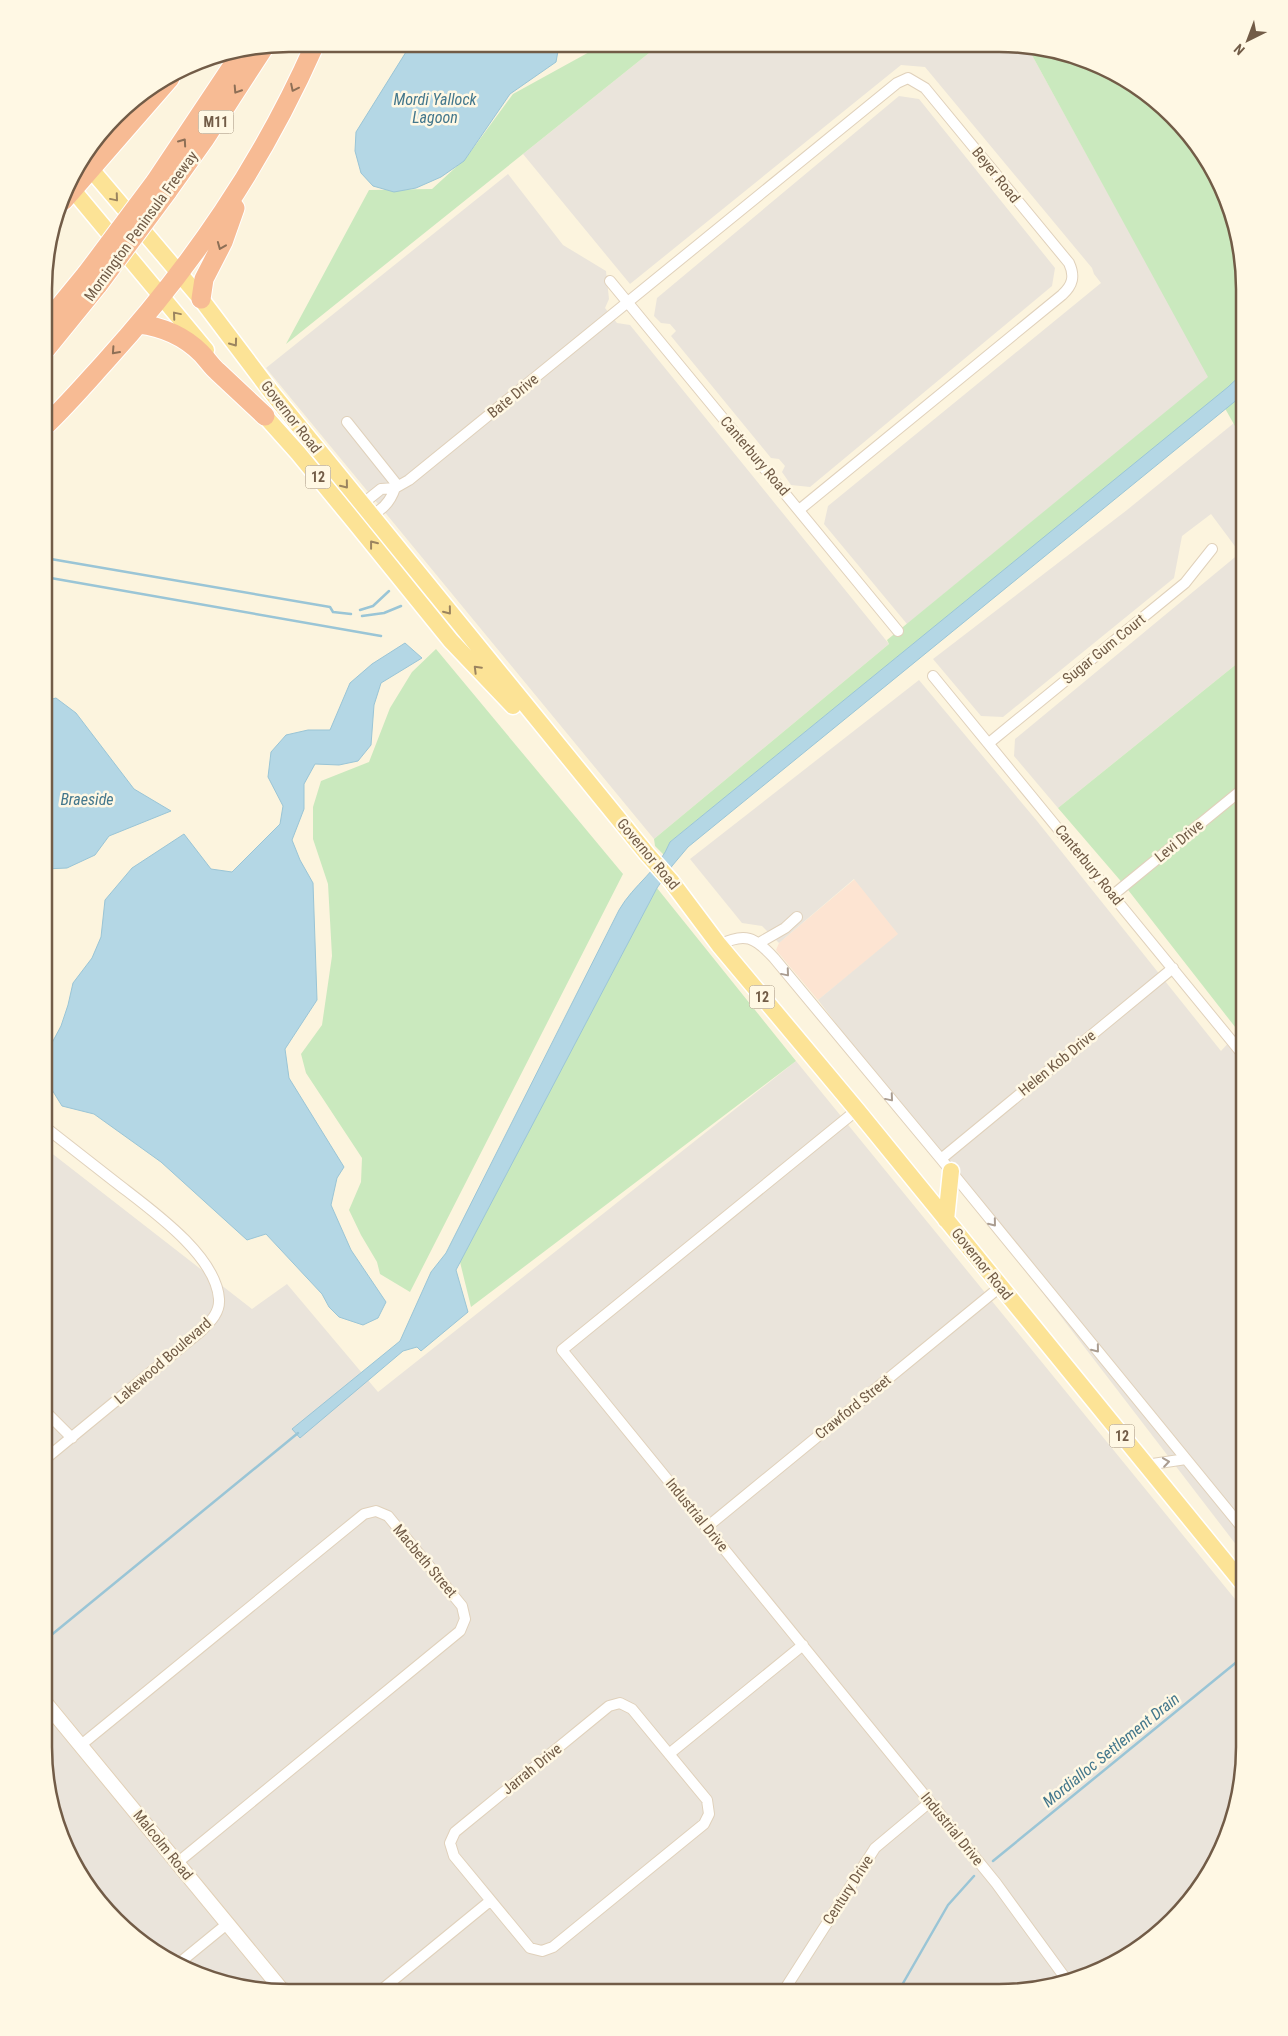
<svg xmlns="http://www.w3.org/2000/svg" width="1288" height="2036" font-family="'Roboto Condensed',sans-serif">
<rect width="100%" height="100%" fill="#fcf4de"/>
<!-- commercial -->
<path fill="#fde4d2" d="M855 879 899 934 818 1000 776 950 779 943Z"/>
<!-- industrial -->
<path fill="#eae4db" d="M659 45 1027 46 1209 377 907 624 824 524 828 506 1101 283 1094 274 1092 268 925 67 901 65 630 284 523 154Z
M899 96 919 99 1055 268 1052 286 810 487 791 485 782 472 785 466 779 459 771 458 671 336 676 331 670 324 661 323 654 316 657 298Z
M508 174 563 245 606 271 609 299 605 308 617 323 630 325 889 644 654 839 266 368Z
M1234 423 1244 442V658L1058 808 1014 756 1015 739 1240 553 1211 514 1182 536 1174 578 1003 717 981 716 933 659 1127 510Z
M919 680 1037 821 1221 1051 1244 1026V1555L818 1000 898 934 854 879 779 943 762 926 742 923 690 859Z
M796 1061 1244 1610V1763L1226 1841 1194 1896 1148 1941 1093 1973 999 1992 257 1990 195 1974 140 1942 95 1896 63 1841 44 1747 45 1148 252 1309 287 1284 378 1392Z"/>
<!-- green -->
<path fill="#cae9be" d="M602 45H659L286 344 369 190 432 189 466 158 513 94Z
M1027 46 1093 62 1148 94 1193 140 1225 195 1244 289V442L1218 396 670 842 665 856 655 846 654 839 889 644 887 640 1208 377Z
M436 649 623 874 410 1292 380 1274 377 1262 361 1235 349 1210 361 1182 362 1158 306 1073 301 1054 322 1025 332 956 328 884 313 839V807L321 781 369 762 390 708 412 672Z
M1244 658V1026L1239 1032 1125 886 1058 808Z
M657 888 796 1061 471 1307 460 1262Z"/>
<!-- water -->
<path fill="#b4d7e5" stroke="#9ac5d6" d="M411 44 593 45 581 50 565 46 558 51 556 62 510 94 464 161 441 177 416 188 394 192 373 186 361 173 355 151 356 132Z
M1244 372V394L688 847 672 866 657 888 456 1270 468 1312 421 1351 417 1347 403 1351 300 1438 292 1429 400 1341 431 1272 446 1253 619 910C634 884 659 870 670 842L1228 387Z
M405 643 422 658 381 683 374 705 371 745 358 761 339 765 315 764 304 784V809L292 840 300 860 313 883 317 1000 285 1049 289 1078 344 1167 337 1178 331 1205 351 1250 386 1302 378 1318 363 1325 339 1317 329 1307 322 1294 266 1234 247 1240 161 1162 94 1114 62 1106 49 1085 46 1054 61 1026 68 1005 73 983 92 958 101 937 105 900 132 868 184 834 211 869 232 872 280 824 283 806 268 777 271 752 286 735 308 730H330L350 683 372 664Z
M56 698 76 713 134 789 171 811 109 836 95 855 67 868 45 869V701Z"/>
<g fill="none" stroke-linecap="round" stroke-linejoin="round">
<!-- stream -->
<path stroke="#9ac5d6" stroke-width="2.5" d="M45 558 330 607 333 612 351 614
M45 577 381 636
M360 610 373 606 389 591
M362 616 384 613 401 606
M44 1641 298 1433
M993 1861 1244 1656
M898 1992 948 1905 974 1876"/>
<!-- street casing -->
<g stroke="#e0d1bb" stroke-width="12">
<path id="street" d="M610 281 898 631
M347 422 398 486
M353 520 361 505 381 489 395 488 409 480 897 83 908 78 925 88 1069 263C1075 276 1073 285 1062 295L799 510
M353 520C374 516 388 509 395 488
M933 676 1244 1056
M989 743 1185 583 1212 549
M1113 895 1244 788
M759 943 785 928 797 917
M719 945C745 932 755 937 774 958L941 1159 1244 1530
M857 1110 562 1350 996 1883 1066 1979
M941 1159 1173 968
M44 1410 72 1438
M44 1460 201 1331C210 1322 220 1313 219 1299 216 1254 147 1207 114 1181 91 1163 68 1145 45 1127
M1146 1465 1186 1459
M707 1527 1000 1287
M620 1703 632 1709 707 1800 709 1814 704 1824 553 1947 542 1951 530 1948 454 1856 450 1843 455 1832 609 1706Z
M81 1745 364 1514 376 1511 388 1516 462 1606 465 1619 460 1631 177 1863
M669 1754 803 1645
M178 1964 227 1924
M380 1991 490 1901
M783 1992 875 1848 930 1802"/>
</g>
<!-- secondary casing -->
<g stroke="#e2d0b6" stroke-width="16">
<path id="secondary" d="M44 1701 282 1990"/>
</g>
<!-- primary casing -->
<g stroke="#fff" stroke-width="19">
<path id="primary" d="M84 161 201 299 272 393 647 854 671 881 719 945 857 1110 1244 1585
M68 184 206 350
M256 406 298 453 353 520 451 641 513 706
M946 1220 951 1171"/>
</g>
<!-- highway casing -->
<g stroke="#fff" stroke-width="21">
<path id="highway" d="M155 182 241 53
M167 192 204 140 263 49
M63 201 170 78
M201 299 204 279 223 242 235 208
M46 323 87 273
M139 324C163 327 184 336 201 353 207 359 211 366 217 371 233 386 249 401 265 416
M46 349 98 285
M46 425C67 405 86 383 105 362 193 265 262 164 315 44"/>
</g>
<!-- street -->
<use href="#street" stroke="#fff" stroke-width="10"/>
<!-- secondary -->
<use href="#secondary" stroke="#fff" stroke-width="14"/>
<!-- primary -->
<use href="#primary" stroke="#fce396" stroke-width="16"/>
<!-- highway -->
<use href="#highway" stroke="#f7bb94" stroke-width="19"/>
<!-- highway-bridge casing -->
<g stroke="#fff" stroke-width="21" stroke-linecap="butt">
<path id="highway-bridge" d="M87 273 155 182
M98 285 167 192"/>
</g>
<!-- highway-bridge -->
<use href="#highway-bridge" stroke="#f7bb94" stroke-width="19"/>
</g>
<!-- one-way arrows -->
<defs><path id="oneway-chevron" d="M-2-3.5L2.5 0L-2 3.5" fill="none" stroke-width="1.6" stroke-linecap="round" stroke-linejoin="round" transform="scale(1.25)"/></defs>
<g stroke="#8d6f56">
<use href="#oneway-chevron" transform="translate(294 88) rotate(116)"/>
<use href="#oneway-chevron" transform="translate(237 90) rotate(123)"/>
<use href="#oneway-chevron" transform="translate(183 142) rotate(-55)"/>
<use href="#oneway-chevron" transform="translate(221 246) rotate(112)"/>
<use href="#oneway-chevron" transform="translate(115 351) rotate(132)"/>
</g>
<g stroke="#9b845f">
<use href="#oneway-chevron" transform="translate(115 198) rotate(50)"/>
<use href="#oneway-chevron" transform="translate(176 315) rotate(-130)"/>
<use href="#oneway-chevron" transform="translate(234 343) rotate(54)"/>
<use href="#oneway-chevron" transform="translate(345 485) rotate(51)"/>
<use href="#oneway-chevron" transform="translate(373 544) rotate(-128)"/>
<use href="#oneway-chevron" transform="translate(448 611) rotate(51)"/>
<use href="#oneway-chevron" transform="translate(477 669) rotate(-135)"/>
</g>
<g stroke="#aa9d91">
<use href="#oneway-chevron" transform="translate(786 973) rotate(50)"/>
<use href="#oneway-chevron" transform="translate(890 1098) rotate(50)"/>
<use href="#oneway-chevron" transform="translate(993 1223) rotate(51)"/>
<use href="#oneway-chevron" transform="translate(1096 1349) rotate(51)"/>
<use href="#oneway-chevron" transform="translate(1166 1462) rotate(-8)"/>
</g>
<g text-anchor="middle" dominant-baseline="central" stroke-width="5" stroke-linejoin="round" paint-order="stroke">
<!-- shield labels -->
<g fill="#fff8e4" stroke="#9c8b76" stroke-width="1">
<rect x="198.5" y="110.5" width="35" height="23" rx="4"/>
<rect x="305.5" y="465.5" width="25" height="23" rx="4"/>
<rect x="749.5" y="985.5" width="25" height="23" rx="4"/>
<rect x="1109.5" y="1424.5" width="25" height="23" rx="4"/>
</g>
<g font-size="14" font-weight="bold" fill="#725c47">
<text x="216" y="122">M11</text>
<text x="318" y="477">12</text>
<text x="762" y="997">12</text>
<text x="1122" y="1436">12</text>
</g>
<!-- street labels -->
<g font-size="15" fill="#725c47" stroke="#fff8e4">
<text transform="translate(996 175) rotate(51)">Beyer Road</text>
<text transform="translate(141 226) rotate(-54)">Mornington Peninsula Freeway</text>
<text transform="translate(513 396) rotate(-39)">Bate Drive</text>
<text transform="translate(291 417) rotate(52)">Governor Road</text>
<text transform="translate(755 456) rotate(50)">Canterbury Road</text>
<text transform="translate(1104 649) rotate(-39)">Sugar Gum Court</text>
<text transform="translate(1179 841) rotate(-39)">Levi Drive</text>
<text transform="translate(648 854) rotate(50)">Governor Road</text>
<text transform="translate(1089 865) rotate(51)">Canterbury Road</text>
<text transform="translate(1057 1063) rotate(-39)">Helen Kob Drive</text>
<text transform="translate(982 1264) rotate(51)">Governor Road</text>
<text transform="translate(163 1361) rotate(-41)">Lakewood Boulevard</text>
<text transform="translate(853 1407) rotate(-39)">Crawford Street</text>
<text transform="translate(697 1515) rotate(51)">Industrial Drive</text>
<text transform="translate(425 1561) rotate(50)">Macbeth Street</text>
<text transform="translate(532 1769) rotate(-39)">Jarrah Drive</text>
<text transform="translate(952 1829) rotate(51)">Industrial Drive</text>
<text transform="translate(163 1845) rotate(51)">Malcolm Road</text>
<text transform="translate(848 1890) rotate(-57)">Century Drive</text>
</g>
<!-- water labels -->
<g font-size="16" font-style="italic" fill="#43778c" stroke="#fff8e4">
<text x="435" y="99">Mordi Yallock<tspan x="435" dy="18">Lagoon</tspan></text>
<text x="87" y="799">Braeside</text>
<text transform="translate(1111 1750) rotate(-39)">Mordialloc Settlement Drain</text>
</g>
</g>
<!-- crop -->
<path d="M0 0H1288V2036H0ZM289 52H999A237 237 0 0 1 1236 289V1747A237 237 0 0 1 999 1984H289A237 237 0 0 1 52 1747V289A237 237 0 0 1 289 52Z" fill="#fff8e4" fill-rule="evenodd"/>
<path fill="none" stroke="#725c47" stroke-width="2.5" d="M289 52H999A237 237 0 0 1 1236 289V1747A237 237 0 0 1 999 1984H289A237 237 0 0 1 52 1747V289A237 237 0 0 1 289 52Z"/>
<!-- north arrow -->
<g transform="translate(1248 40) rotate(222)" stroke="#fff8e4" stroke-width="4" paint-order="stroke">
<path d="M0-4L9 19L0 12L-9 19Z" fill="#725c47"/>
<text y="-8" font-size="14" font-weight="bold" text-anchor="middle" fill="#725c47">N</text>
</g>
</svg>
